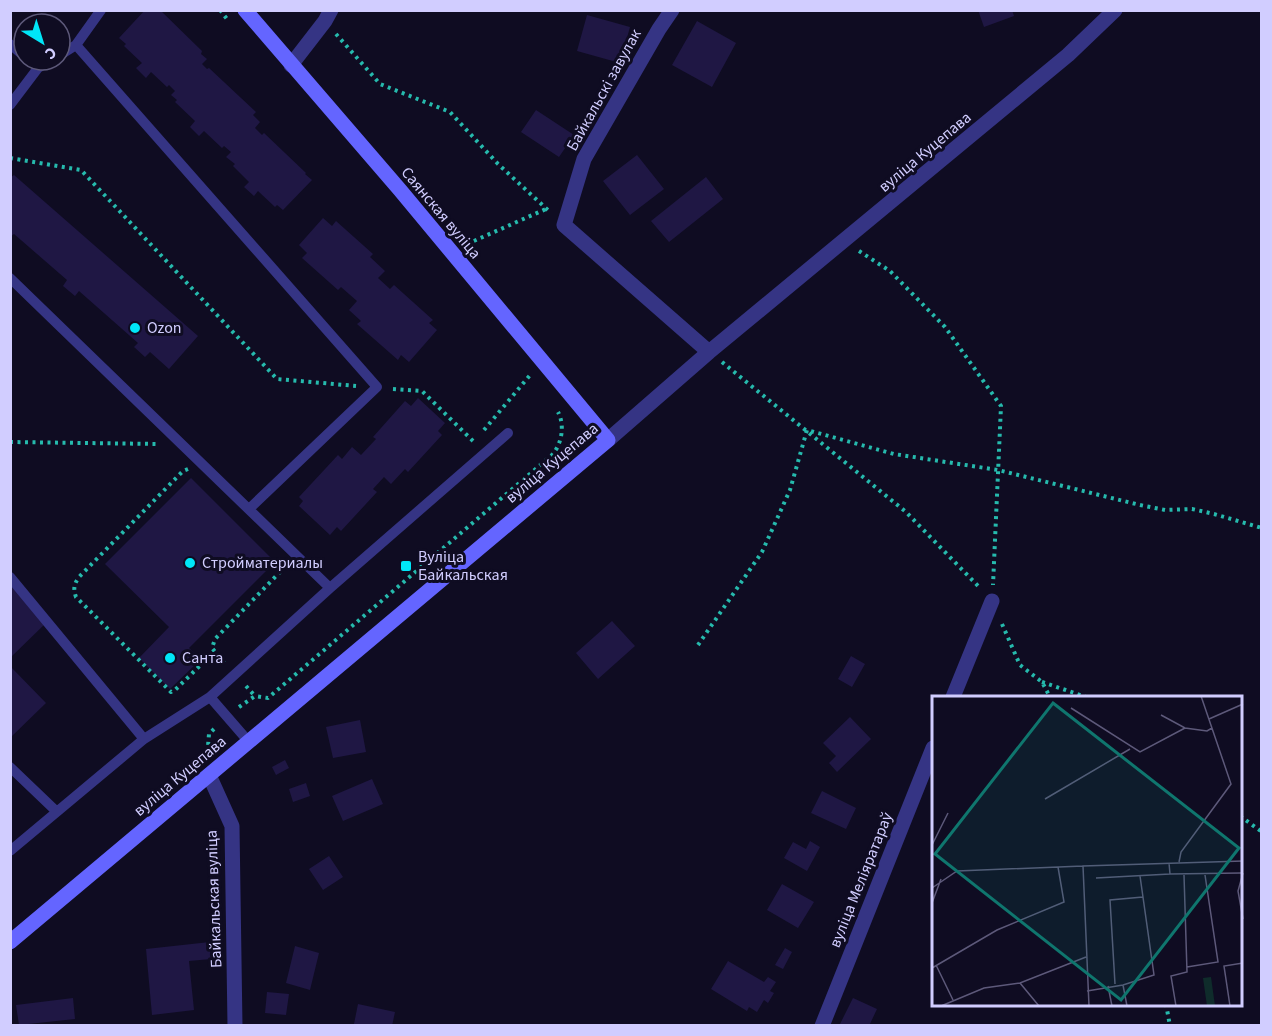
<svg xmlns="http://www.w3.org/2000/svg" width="1272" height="1036" font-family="'Source Sans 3',sans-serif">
<rect width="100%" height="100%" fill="#0f0c22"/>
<!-- building -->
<path fill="#1f1744" d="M145 10H160L202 51 201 54 207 59 202 64 207 69 209 68 256 112 253 115 260 122 255 128 262 135 264 133 306 173 305 174 312 180 283 210 277 205 275 207 258 191 254 196 244 187 249 182 233 166 235 164 226 157 231 152 224 146 222 148 204 131 199 136 190 127 195 121 175 102 177 100 171 95 175 91 169 85 167 87 151 72 146 78 136 68 142 63 124 46 126 44 119 38Z
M978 10H1012L1014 16 984 27Z
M587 15 630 27 620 63 577 51Z
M697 21 736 43 712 87 672 65Z
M536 110 574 135 559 157 521 132Z
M637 155 664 189 630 215 603 181Z
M14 175 198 336 169 369 150 352 145 357 134 347 138 343 79 291 75 296 63 286 67 280 14 234 10 237V178Z
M706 177 723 199 669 242 651 221Z
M323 218 332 226 336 221 373 254 370 257 385 271 378 278 390 289 394 285 433 320 429 323 437 330 409 362 401 355 398 360 357 324 361 321 349 310 357 301 341 287 338 290 302 258 307 253 299 245Z
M418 398 445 423 438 431 442 435 408 472 405 469 391 484 384 477 373 489 377 492 341 531 337 527 330 535 299 506 303 501 299 497 338 455 342 459 352 447 361 455 376 439 373 437 405 401 411 406Z
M191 478 275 562 189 648 201 659 170 689 139 658 169 627 105 564Z
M10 585 47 622 10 658Z
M612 621 635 646 598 679 576 653Z
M851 656 865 664 852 687 838 679Z
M10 666 46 703 10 738Z
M850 717 871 739 837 772 829 763 836 756 823 743Z
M360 720 366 752 333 758 326 727Z
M285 760 289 768 276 775 272 767Z
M372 779 383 804 343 821 332 796Z
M306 783 310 796 293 802 289 789Z
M822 791 856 808 846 829 811 813Z
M810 841 820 847 807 871 784 858 793 842 806 849Z
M329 856 343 877 323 890 309 869Z
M782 884 814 902 798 928 767 910Z
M210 942 211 959 189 961 194 1010 152 1015 146 949Z
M295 946 319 953 310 990 286 983Z
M785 948 792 952 783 969 775 965Z
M728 961 764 982 768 977 776 982 770 991 774 993 768 1003 764 1000 757 1012 749 1007 747 1011 711 989Z
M267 992 289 994 286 1015 265 1013Z
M73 998 75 1019 19 1025 16 1005Z
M853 998 877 1009 869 1026H839Z
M358 1004 395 1012 392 1026 354 1024Z"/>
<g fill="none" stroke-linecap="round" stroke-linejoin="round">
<!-- path -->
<path stroke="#26baad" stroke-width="4" stroke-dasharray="3 4.5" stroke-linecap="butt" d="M220 10 227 19
M336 34 380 84 450 112 498 164 550 212
M10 158 81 170 277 379 356 386
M467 244 546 209
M859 251 890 271 945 327 1001 406 993 585
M722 362 906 512 980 588
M393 389 422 391 475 443
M484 430 531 374
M10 442 158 444
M188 469 183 471 79 577C74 584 73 589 76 597L171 692 175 690 214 652
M1002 624 1020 665 1042 682 1050 697
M698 645 762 552 790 490 807 430 894 454 998 470 1140 505 1165 510 1192 509 1214 514 1262 528
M224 663 212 648 215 639 280 572 284 566
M1042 682 1086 697
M246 686 255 696
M239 707 255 696 268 698 552 455C562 444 565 425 558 412
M212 751 208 746 209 734 216 727
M1240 816 1262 832
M1166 1004 1170 1026"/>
<!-- service -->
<path stroke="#353484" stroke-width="10" d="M10 44 24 56
M76 45 377 387 250 508
M60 55 76 45 101 10
M10 105 38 68 52 60
M10 278 330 588
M10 577 144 739
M210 697 330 588 508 433
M10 767 56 811
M10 851 144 739 210 697 249 742"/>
<!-- minor -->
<path stroke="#353484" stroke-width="15" d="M672 10 659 29 584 159 564 225 709 352
M291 65 325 21 331 10
M608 440 709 352 1068 55 1115 10
M953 697 992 601
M209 775 232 826 235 1026
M822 1026 933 748"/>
<!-- secondary -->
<path stroke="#6465ff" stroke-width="15" d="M10 942 608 440 400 190 245 10"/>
</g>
<!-- markers -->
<g fill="#00e6f8" stroke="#0f0c22" stroke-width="2">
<circle cx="135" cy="328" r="6"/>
<circle cx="190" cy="563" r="6"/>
<rect x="400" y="560" width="12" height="12" rx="3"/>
<circle cx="170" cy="658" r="6"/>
</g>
<g text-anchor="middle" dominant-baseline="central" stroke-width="6" stroke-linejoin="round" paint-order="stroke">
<!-- street labels -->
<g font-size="16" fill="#d1cdff" stroke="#0f0c22">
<text transform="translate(604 90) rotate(-61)">Байкальскі завулак</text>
<text transform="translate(925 152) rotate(-40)">вуліца Куцепава</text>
<text transform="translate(441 213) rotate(50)">Саянская вуліца</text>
<text transform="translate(552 463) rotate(-40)">вуліца Куцепава</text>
<text transform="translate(180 776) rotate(-40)">вуліца Куцепава</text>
<text transform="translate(861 880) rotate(-68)">вуліца Меліяратараў</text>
<text transform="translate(214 899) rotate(-92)">Байкальская вуліца</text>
</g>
<!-- poi labels -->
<g font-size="16" fill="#d1cdff" stroke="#0f0c22" text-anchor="start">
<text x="147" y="328">Ozon</text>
<text x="418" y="557">Вуліца<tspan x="418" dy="18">Байкальская</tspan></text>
<text x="202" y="563">Стройматериалы</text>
<text x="182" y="658">Санта</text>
</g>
</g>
<!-- overview -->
<g transform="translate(932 696)">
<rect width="310" height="310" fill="#0f0c22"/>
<path d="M279 281 283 310H275L271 282Z" fill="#0f2c2b"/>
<path fill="none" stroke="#5d597a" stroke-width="1.5" d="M139 12 208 56 253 32M229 19 253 32 275 35 280 32M277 23 311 8M113 103 198 53M0 149 16 117M247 166 249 156 299 88 269 0M237 167 238 178 309 177M311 177 306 195 311 223M164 182 238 178M0 192 25 175 151 170M0 207 9 183M4 269 21 304M255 271 286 266 273 179M0 272 65 234 132 206 126 171M88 287 107 310M183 288 178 204 211 201M191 289 195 310M176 290 180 310M155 295 191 289 222 279 208 180M9 310 52 292 88 287 154 261M157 310 151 170 311 165M244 310 239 280 255 276 252 179M298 310 292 270 311 267"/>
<path fill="#0f766e" fill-opacity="0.15" stroke="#0f766e" stroke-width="3" d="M121 7 307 152 189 304 3 158Z"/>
<rect width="310" height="310" fill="none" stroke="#d1cdff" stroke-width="3"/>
</g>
<!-- border -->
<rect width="1272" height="1036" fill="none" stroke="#d1cdff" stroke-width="24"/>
<!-- north arrow -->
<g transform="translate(42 42) rotate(142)"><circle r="28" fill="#0f0c22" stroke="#5d597a" stroke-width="1.5"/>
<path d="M0-4.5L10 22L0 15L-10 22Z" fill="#00e6f8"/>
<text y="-9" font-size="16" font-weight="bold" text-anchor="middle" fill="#d1cdff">С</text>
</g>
</svg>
